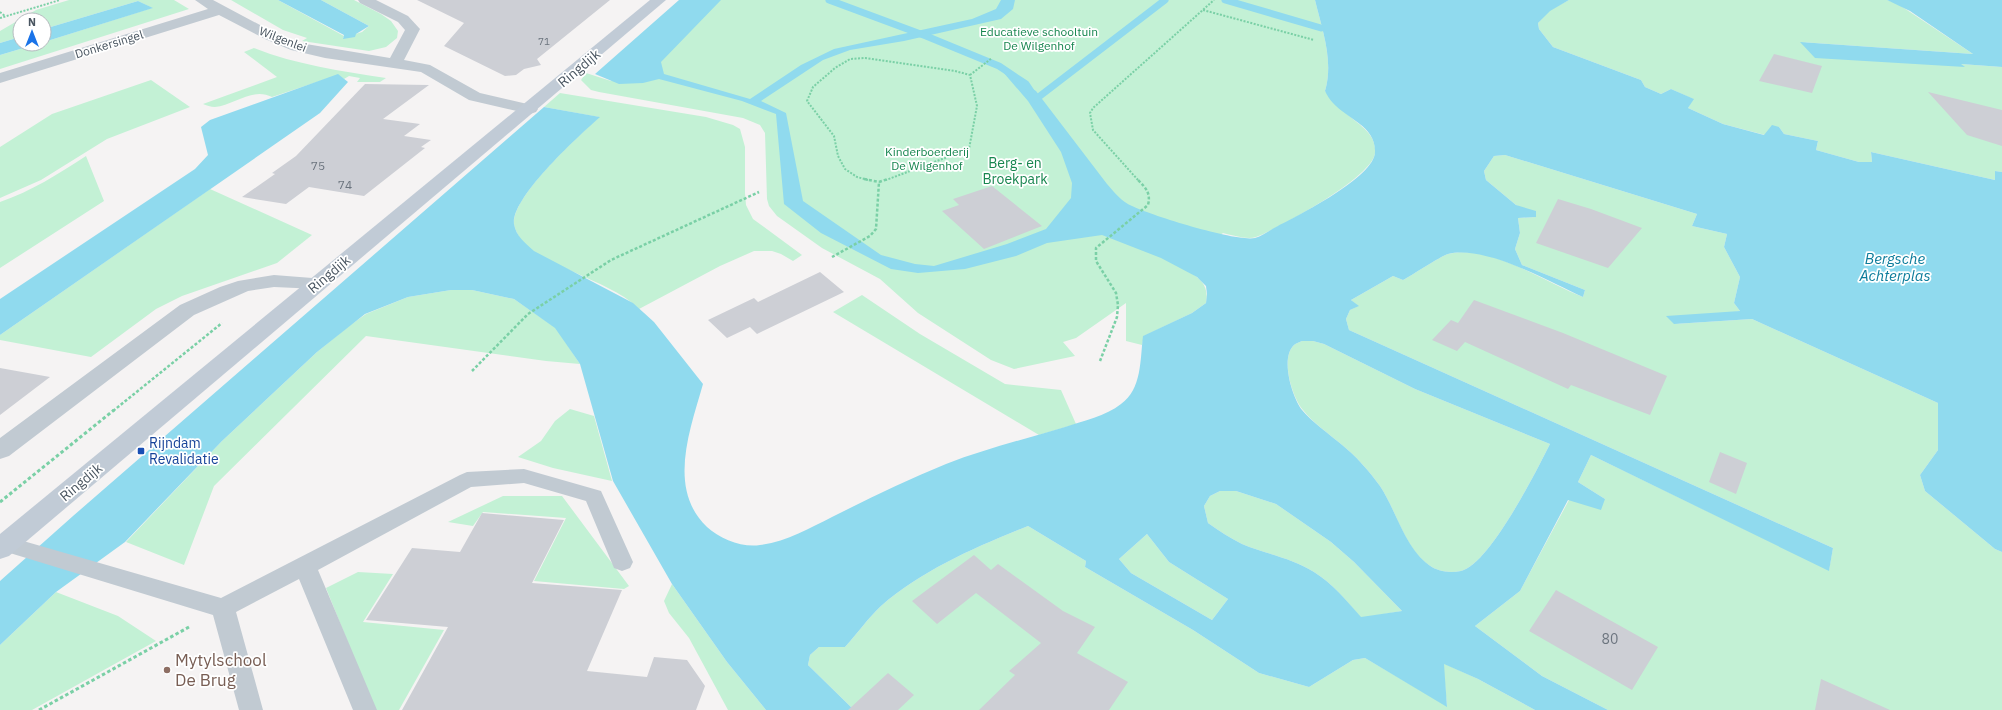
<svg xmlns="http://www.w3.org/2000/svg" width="2002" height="710" font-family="'IBM Plex Sans',sans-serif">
<rect width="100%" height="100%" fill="#f5f3f3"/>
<!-- green -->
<path fill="#c3f1d5" d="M69 0H174L189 9 0 69V55L37 44H44V42L152 8 138 1 44 29V20H20V37L0 43V31L36 10Z
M231 0H278L344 36 343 38 362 32 369 26 321 0H354L381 14 391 21 398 31 397 38 386 47 369 51 302 41 307 38 283 30Z
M703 0H1315C1322 29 1334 61 1325 91 1332 98 1338 106 1346 113 1357 124 1377 133 1375 153 1373 177 1279 228 1256 237 1247 240 1232 235 1223 233L1178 266C1195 275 1210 281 1206 303L1192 313 1144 336 1142 345 1126 341V303L1076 338 1063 342 1075 356 1014 369 991 360 918 313 880 279 822 248 777 216 769 206 767 199 765 133 760 125 743 118 599 92 591 90 581 80 586 73 611 81Z
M1569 0H1887L1898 4 1973 54 1800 42 1961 64 2002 67V172L1995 171V180L1871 152 1872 162H1859L1816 150 1818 141 1784 134 1779 127 1765 135 1723 124 1688 108 1693 99 1671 89 1661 94 1645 87 1641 80 1553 47 1539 29 1538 23 1550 10Z
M254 48C297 65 341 71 386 78L380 82H357L360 78 349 76 344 79 338 75 272 97C253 87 234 105 215 107 211 107 206 105 203 104L277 77 244 52Z
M151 80 190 107 107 139 41 180 0 198V147L52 114Z
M560 93 706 117 733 125 740 129 745 147V193L746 205 753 219 802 255 793 261 781 254 772 251H754L720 266 639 309C622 292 597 283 576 273 561 266 530 253 521 240 518 235 514 228 514 223 513 195 579 136 599 117L544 107Z
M1505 155 1697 214 1692 226 1727 234 1724 247 1740 277 1734 303 1740 311 1674 324 1752 319 1938 403V450L1920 475 1925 491 1995 549 2002 552V710H1608L1542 676 1475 626 1520 591 1569 500 1605 499 1578 482 1591 455 1829 570 1833 548 1349 330 1346 319 1350 310 1358 306 1351 300 1393 276 1403 280C1413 275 1439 257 1448 254 1491 244 1544 282 1583 297L1585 290 1522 265 1515 249 1520 233 1518 218 1536 217 1516 205 1486 180 1484 171 1494 156Z
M86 156 104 201 0 268V202C32 191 58 174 86 156Z
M210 189 312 235 277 263 182 296 156 309 91 357 0 340V335Z
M451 290H472L514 299 556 328 580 364 546 361 366 336 214 486 184 565 126 542 222 441 317 352 349 326 366 314 408 297Z
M862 295 920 334 1005 384 1061 390 1076 424 1039 435 833 312Z
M1302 341H1313L1324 344 1415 389 1550 444C1537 470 1489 565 1461 571 1450 573 1438 572 1429 565 1405 549 1396 510 1380 486 1369 471 1356 456 1341 444 1328 433 1313 423 1303 410 1292 397 1280 358 1294 345 1296 343 1300 342 1302 341Z
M570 409 594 416 612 481 553 468 518 457 541 441 555 421Z
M1220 491H1236L1276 504 1331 542 1354 562 1402 611 1361 618C1347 601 1333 584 1314 572 1292 558 1266 554 1242 544 1230 538 1219 531 1208 523L1204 506 1210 496Z
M503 496H562L629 586 624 589 534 581 566 518 483 512 473 526 448 522Z
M1028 526 1086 561 1085 567 1193 630 1259 673 1309 687 1353 660 1365 658 1447 706 1443 663 1478 679 1535 710H854L808 665 810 655 819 647H845C857 634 868 618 881 606 924 569 976 547 1028 526Z
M1147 534 1169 562 1228 599 1212 620 1131 573 1119 559Z
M358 572 393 574 363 622 444 630 399 710H375L326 588Z
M672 584 727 662 766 710H728L689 638 669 613 664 601Z
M56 592 118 616 156 641 32 710H0V645Z"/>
<!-- water -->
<path fill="#90daee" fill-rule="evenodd" d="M278 0H321L369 26 356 34 355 37 343 39 344 35Z
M679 0H721L661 62 664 74 750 99 801 65 834 49 972 19 996 9 1001 0H1015L1013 9 1001 19 904 41 850 50 823 60 761 101 786 113 803 201 881 255 915 264 934 266 1007 244 1046 229 1071 198 1072 183 1061 152 1028 101 1003 72 1036 91 1107 184C1114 192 1122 202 1132 206 1150 215 1236 242 1255 238 1262 236 1270 230 1276 227 1297 216 1375 177 1375 152 1376 126 1347 119 1333 103 1330 100 1327 95 1325 91 1334 61 1322 29 1315 0H1569L1550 11 1538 23 1539 29 1553 47 1641 80 1645 87 1661 94 1671 89 1694 99 1688 108 1723 124 1764 135 1772 125 1779 127 1784 134 1818 141 1816 150 1859 162H1872L1871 152 1995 180V171L2002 172V552L1995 549 1925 491 1920 475 1938 450V403L1752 319 1674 324 1666 316 1740 311 1734 303 1740 277 1724 247 1727 234 1692 226 1697 214 1505 155 1494 156 1484 171 1486 180 1516 205 1536 211V217L1518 218 1520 233 1515 249 1522 265 1585 290 1583 297C1548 281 1486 245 1448 254 1439 257 1413 275 1403 280L1393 276 1351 300 1359 306 1350 310 1346 319 1349 330 1833 548 1829 571 1591 455 1578 482 1605 499 1601 510 1568 500 1520 591 1475 626 1542 676 1608 710H1535L1478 679 1444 664 1447 707 1365 658 1353 660 1309 687 1259 673 1193 630 1085 567 1086 561 1028 526C976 547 924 569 881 606 868 618 857 634 845 647H819L810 655 808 665 854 710H766L727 662 672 584 613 481 580 364 555 328 514 299 472 290H451L408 297 365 314 317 352 222 441 125 542 56 592 0 645V581L73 516 544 107 600 117C580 135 511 197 514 224 516 236 525 243 534 251L633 303 654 322 703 384C690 430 667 489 707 527 720 539 743 548 760 545 786 542 810 528 832 517 870 498 907 480 946 464 985 449 1025 439 1065 427 1083 421 1106 416 1121 404 1142 389 1140 360 1143 336L1192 313 1206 303 1207 294 1206 286 1197 277 1161 258 1102 235 1047 243 1016 256 965 269 918 273 891 269 821 233 784 204 776 114 742 101 659 79 643 83 619 84 595 74ZM1302 341H1313L1324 344 1415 389 1550 444C1537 470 1489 565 1461 571 1450 573 1438 572 1429 565 1405 548 1396 510 1380 486 1369 471 1356 456 1341 444 1328 433 1313 423 1302 410 1292 397 1280 358 1294 345 1296 343 1300 342 1302 341ZM1220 491H1236L1276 504 1331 542 1354 562 1402 611 1361 617C1347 601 1333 584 1314 572 1292 558 1266 554 1242 544 1230 538 1219 531 1208 523L1204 506 1210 496ZM1147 534 1169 562 1228 599 1212 620 1131 573 1119 559Z
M1887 0H2002V67L1961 64 1965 67 1815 58 1800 42 1973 54 1910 11Z
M138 1 153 8 44 42V29Z
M20 37V44H37L0 55V43Z
M338 74 348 82 320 113 0 335V299L195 169 208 155 201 127 210 120Z"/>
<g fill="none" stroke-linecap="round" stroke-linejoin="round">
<!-- stream -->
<path stroke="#90daee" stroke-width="7" d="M829 0 926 36 999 66 1026 84 1036 99 1165 0
M1225 0 1321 28"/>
</g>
<!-- building -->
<path fill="#cdcfd5" d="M417 0H610L537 59 541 65 524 69 516 75 505 76 444 46 464 23Z
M1774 54 1822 66 1812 93 1759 81Z
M365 84 429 85 383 119 420 124 404 136 431 140 421 147 425 148 364 196 309 187 286 204 242 197 275 174 272 173 296 156Z
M1928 92 2002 110V146L1967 135Z
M992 186 1042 226 984 249 942 211 959 205 953 199Z
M1558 199 1591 209 1642 228 1608 268 1536 243Z
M820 272 844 292 757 334 750 327 727 338 708 320 754 298 758 302Z
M1474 300 1563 333 1667 376 1650 415 1571 385 1568 389 1465 342 1457 351 1432 340 1451 320 1458 323Z
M0 368 50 377 0 415Z
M1720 452 1747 463 1736 494 1709 482Z
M482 513 564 520 532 583 622 590 587 671 647 677 654 657 687 660 705 686 696 710H402L448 627 366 620 412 548 460 552Z
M974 555 991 570 998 564 1063 611 1095 627 1077 653 1128 682 1109 710H979L1015 675 1009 671 1041 643 976 593 937 624 912 601Z
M1556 590 1658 647 1632 690 1529 631Z
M888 673 914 695 898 710H848Z
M1821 679 1890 710H1815Z"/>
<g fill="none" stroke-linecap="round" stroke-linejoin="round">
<!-- path-far2 -->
<path stroke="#7ad0a6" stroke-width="2" stroke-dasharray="2 1.5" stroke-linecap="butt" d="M1203 10 1314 40
M0 12 5 16
M0 18 60 0
M970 75 992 58
M868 180 857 177 845 169 838 156 834 136 807 101 813 87 835 68 850 59 865 58 955 71 970 75 977 106 969 149 886 180
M1138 180 1093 130 1090 113 1093 108 1214 0"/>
<!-- path-far1 -->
<path stroke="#7ad0a6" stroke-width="2.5" stroke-dasharray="3 2" stroke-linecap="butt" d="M864 179 879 182
M879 182 888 179
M832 257 870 236 876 229 879 182
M1100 361 1117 317 1118 305 1116 293 1096 261V248L1148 205C1151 193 1146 188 1137 179
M472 371 528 314 611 260 759 192
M113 411 222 323"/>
<!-- path -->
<path stroke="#7ad0a6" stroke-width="3" stroke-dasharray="3.5 2.5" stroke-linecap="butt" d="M0 502 114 410
M39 710 189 627"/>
<!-- lane -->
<path fill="#c1cad2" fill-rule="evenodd" d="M524 469 601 491 633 562 630 568 622 571 614 568 586 501 524 483 471 487 318 570 377 710H353L299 579 236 612 263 710H239L213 615 0 550V538L6 536 221 598 460 475 467 472Z"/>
<!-- street -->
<path fill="#c1cad2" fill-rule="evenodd" d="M195 0H213L275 33 300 43 390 58 405 30 398 22 360 3 358 0H376L408 16 420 29 404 60 430 65 480 93 536 106 538 109 536 112 530 114 469 100 421 72 325 58 291 50 265 39 219 15 0 83V73L208 9Z
M274 275 325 279 328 283 325 287 318 289 274 287 248 291 194 315 9 456 0 459V438L180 305 220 287 238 281Z"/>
<!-- secondary -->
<path fill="#c1cbd6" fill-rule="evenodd" d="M650 0H666L9 556 0 559V534Z"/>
</g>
<!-- markers -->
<rect fill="#1a4fb4" stroke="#fff" stroke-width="1.5" x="137" y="447" width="8" height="8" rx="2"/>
<circle fill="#8d6e63" stroke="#fff" stroke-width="1.5" cx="167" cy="670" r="4"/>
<g text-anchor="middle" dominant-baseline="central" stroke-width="3.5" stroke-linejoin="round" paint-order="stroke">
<!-- far-number labels -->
<g font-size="10" fill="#6b747e">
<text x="544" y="41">71</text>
</g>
<!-- far-park labels -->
<g font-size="12" fill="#17864f" stroke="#fff">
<text x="1039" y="31">Educatieve schooltuin<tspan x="1039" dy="14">De Wilgenhof</tspan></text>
<text x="927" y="151">Kinderboerderij<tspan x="927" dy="14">De Wilgenhof</tspan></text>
</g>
<!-- far-street labels -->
<g font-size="12" fill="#4a5661" stroke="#fff">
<text transform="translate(283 39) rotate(21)">Wilgenlei</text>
<text transform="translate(109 44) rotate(-17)">Donkersingel</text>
</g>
<!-- number labels -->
<g font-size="12" fill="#6b747e">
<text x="318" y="165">75</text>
<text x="345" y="184">74</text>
</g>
<!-- street labels -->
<g font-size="14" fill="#4a5661" stroke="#fff">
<text transform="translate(579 68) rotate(-40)">Ringdijk</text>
<text transform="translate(329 274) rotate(-40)">Ringdijk</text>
<text transform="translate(81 482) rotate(-40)">Ringdijk</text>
</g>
<!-- park labels -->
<g font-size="14" fill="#17864f" stroke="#fff">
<text x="1015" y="163">Berg- en<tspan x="1015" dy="16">Broekpark</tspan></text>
</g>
<!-- transit labels -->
<g font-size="14" fill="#164399" stroke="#fff" text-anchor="start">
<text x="149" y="443">Rijndam<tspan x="149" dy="16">Revalidatie</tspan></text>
</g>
<!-- near-number labels -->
<g font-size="14" fill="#6b747e">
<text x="1610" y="639">80</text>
</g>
<!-- water labels -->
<g font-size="15" font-style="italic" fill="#0c7c9b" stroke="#fff">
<text x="1895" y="258">Bergsche<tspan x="1895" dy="17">Achterplas</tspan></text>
</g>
<!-- near-education labels -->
<g font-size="17" fill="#785e54" stroke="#fff" text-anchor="start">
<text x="175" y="660">Mytylschool<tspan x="175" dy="20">De Brug</tspan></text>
</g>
</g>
<!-- north arrow -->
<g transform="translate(32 32)"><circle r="19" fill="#ffffff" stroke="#b7bbc0"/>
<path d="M0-3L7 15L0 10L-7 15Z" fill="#1a73e8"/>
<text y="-6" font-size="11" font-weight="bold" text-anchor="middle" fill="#4a5661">N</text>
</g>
</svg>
